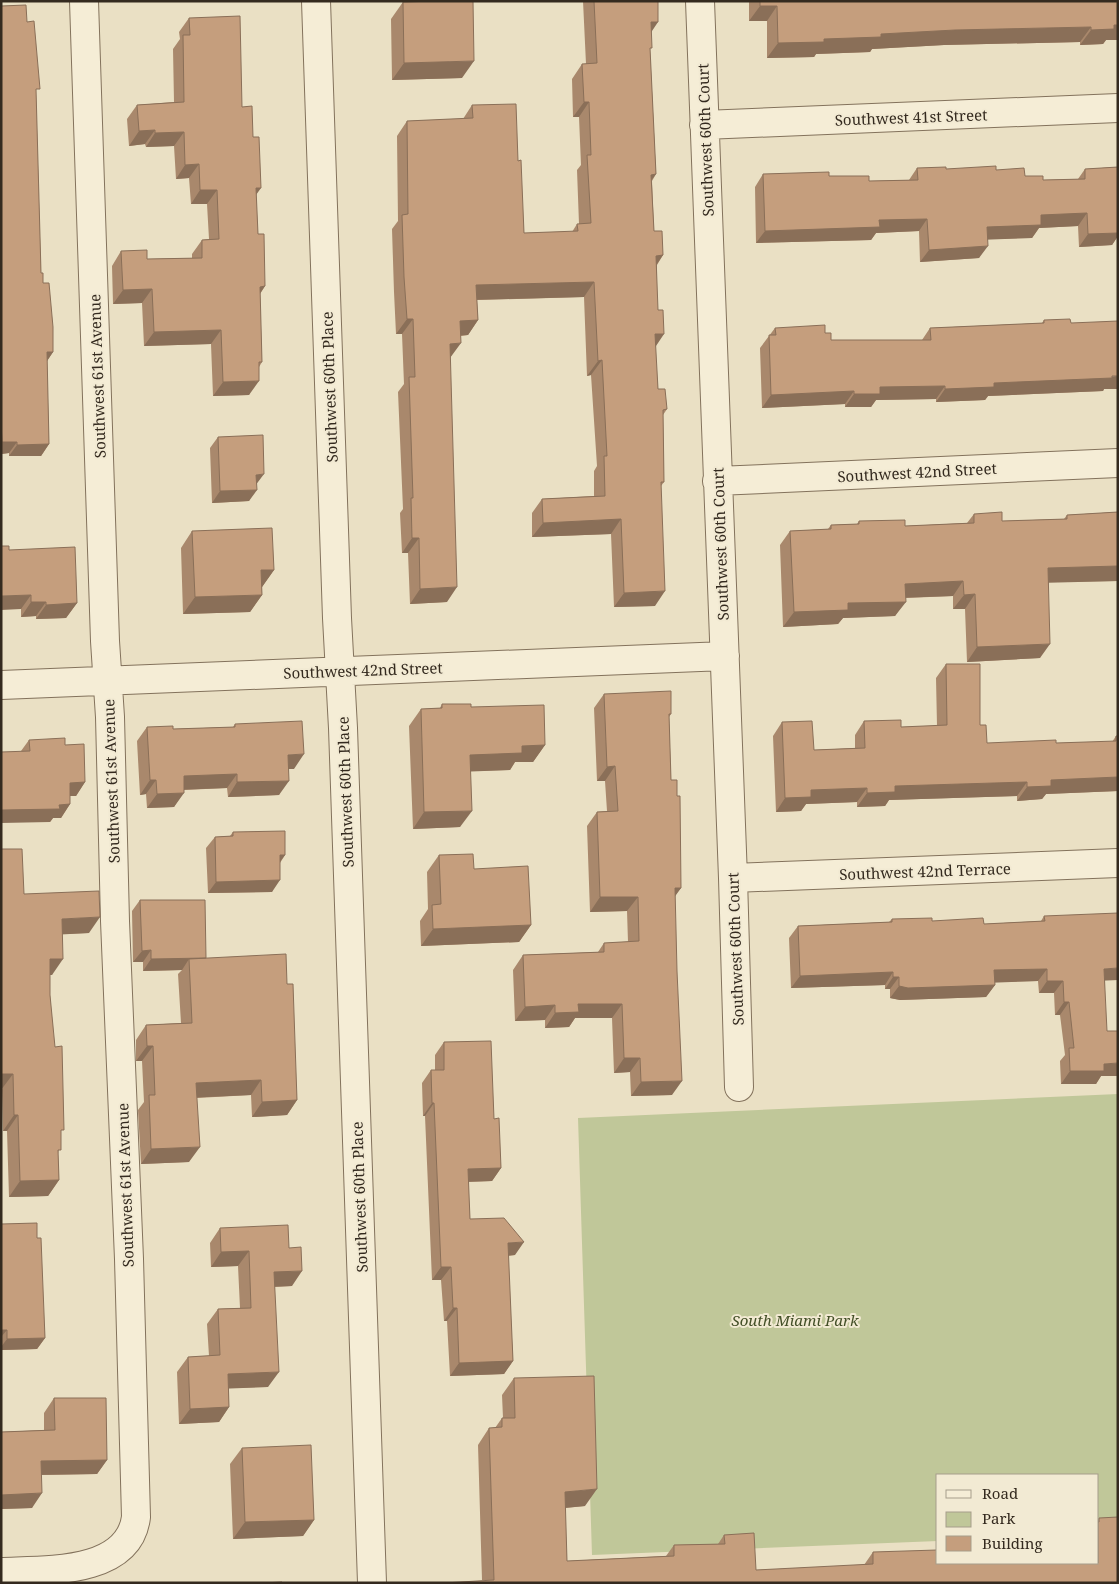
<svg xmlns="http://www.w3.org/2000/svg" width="1119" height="1584" font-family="'Noto Serif',serif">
<rect width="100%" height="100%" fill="#eae0c4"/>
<!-- green -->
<path fill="#c0c799" d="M1118 1094V1534L1098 1535V1475H938V1541L592 1555 578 1118Z"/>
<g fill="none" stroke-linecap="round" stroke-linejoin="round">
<!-- street casing -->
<g stroke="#83725c" stroke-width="30">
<path id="street" d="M316 1 337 618 343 728 372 1583
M700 1 733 878 739 1087
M704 125 1118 108
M717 481 1118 463
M1 685 725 656
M733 878 1118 863
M1 1572C44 1570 129 1575 136 1517L129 1259 115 921 110 717 105 641 84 1"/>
</g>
<!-- street -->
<use href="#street" stroke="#f5edd6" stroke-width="28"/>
</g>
<!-- wall -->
<path fill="#a9886c" d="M583 1H658L651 33 650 50 656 174 652 181 654 231 663 255 657 265 655 347 658 389 667 409 663 415 664 482 661 486 655 606 614 607 611 534 532 537V513L542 499 594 496V471L597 466 591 375 587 376 584 297 477 300 478 320 468 335 461 336 450 358 447 602 410 604 408 553H402L400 513 403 509 398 392 404 384 402 334H396L394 292 392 229 398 221 397 136 407 121 463 119 472 105 518 161 524 233 572 232 577 224H579L577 170 581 165 579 117H573L572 79 582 64H586Z
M749 1H1118L1106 40 1103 44 1080 45V42L944 45 872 49 870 52 816 54 814 57 767 58V21H749Z
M403 2 462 78 392 80 391 19Z
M1 6 27 22 36 94 41 273 53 352 47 361 49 444 41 456H9V453L1 454Z
M189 18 242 107 253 137 256 194 258 234 265 286 260 294 262 362 259 367 249 395 213 396 211 344 144 346 142 303 113 304 112 266 121 251 147 259 192 258V254L202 240 209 239 207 204H191L189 178 176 179 174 146 146 147 145 144 129 146 127 119 137 105 174 102 173 49 180 39 179 32Z
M1118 167V236L1112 245 1079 247 1078 226 1039 228 1032 238 988 239 979 258 920 262 919 231 876 233 871 240 756 243 755 187 763 174 829 176 869 181 909 180 917 168 946 169 996 170 1043 180 1078 179 1085 169Z
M1044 320 1071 323 1104 389 1103 391 988 396 985 400 936 402V399L876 400 871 407H845V404L762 408 760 348 775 328 825 333 831 340H922L930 328 1042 323Z
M218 437 256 484 249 501 212 503 210 448Z
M1118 512V581L1049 582 1040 658 967 662 965 609H953V596L906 598 895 616 843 618 838 624 783 627 780 545 790 531 828 529 831 525 857 524 859 521 905 526 967 523 974 514 1002 521 1064 519 1067 515Z
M192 531 274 570 262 587V595L250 612 183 614 181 548Z
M9 550 77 603 66 618 36 619V616L21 617V609Z
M946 664 980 725 987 743H1056L1112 742 1116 736H1118V791L1046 794 1042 799 1017 801V796L889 800 885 806 857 807V802L806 804 801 811 776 812 773 736 782 722 814 750 855 748V735L864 721 901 727 937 726 936 678Z
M604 694 671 714 669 717 671 780 681 888 675 895 672 1095 631 1096 630 1072 614 1073 612 1018H575L569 1027 545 1028V1020L515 1021 513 970 523 955 598 952 604 943 628 942 627 911 590 912 587 826 597 812 607 811 605 781H597L594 708Z
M442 704 471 707 545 745 533 762H515L510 770 470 771 460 827 413 829 409 726 421 709 440 708Z
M235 724 294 769H288L279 795 228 797 227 788 184 790 174 807 147 808 146 794 140 795 137 741 147 727 173 729 233 727Z
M29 740 65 745 85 782 76 796H70V804L61 818H53L50 822 21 751Z
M233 832 285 855 280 863 272 892 208 893 206 848 215 837 230 836Z
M439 855 474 869 531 925 519 942 421 946 420 921 428 909 427 872Z
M24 894 89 933 62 934 52 975H50V995L61 1135 58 1154 59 1180 48 1196 9 1197 7 1131H3L2 1090Z
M140 900 206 958 287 984 297 1100 287 1115 252 1117 251 1095 197 1098 189 1162 141 1164 138 1110 144 1102 142 1061H136V1040L146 1025 181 1023 178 974 182 970 143 971V962H133L132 911Z
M1044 916 1105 981 1101 1076 1096 1084H1061L1060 1061 1065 1055 1060 1015H1055L1054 993H1039L1038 981 995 982V985L986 997 900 1000 890 998V989H885V985L791 988 789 938 798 926 889 922 892 919 984 924 1041 921Z
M444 1042 494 1119 501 1168 492 1181 468 1182 470 1219 515 1255 508 1256 513 1361 504 1374 450 1376 447 1321H444L441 1280H432L425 1116H423L422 1083 431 1070H435V1055Z
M1 1224 37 1238 45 1338 37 1349 1 1350Z
M220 1228 289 1248 292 1286 275 1287 268 1387 229 1388V1407L219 1422 179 1424 177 1372 188 1357 209 1356 207 1324 218 1309 240 1308 238 1266 211 1267 210 1243Z
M514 1378 585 1506 565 1508 567 1561 666 1556 674 1545 718 1544 724 1535 756 1570 864 1565 873 1552 937 1563H1098V1520L1099 1518 1118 1583 482 1580 478 1445 489 1428H495L502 1418H503L502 1395Z
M54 1398 107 1460 97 1474 41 1475 32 1508 1 1509V1432L44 1430V1413Z
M242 1448 314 1520 303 1536 233 1539 230 1464Z"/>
<!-- shaded-wall -->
<path fill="#8a6f58" d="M760 6H777L767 21H749Z
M651 22H658L648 37Z
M1114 25H1118V40H1106L1103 44 1080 45 1091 30Z
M1091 27 1080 42 944 45 872 49 870 52 816 54 814 57 767 58 778 43 881 34 955 30Z
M474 61 462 78 392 80 404 63Z
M584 102H589L579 117H573Z
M155 130 145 144 129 146 139 131Z
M184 132 174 146 146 147 155 133Z
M199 164 189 178 176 179 185 165Z
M656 174 645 189 651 175Z
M256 188H261L251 202Z
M200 190H217L207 204H191Z
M1087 213 1078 226 1039 228 1032 238 978 240 987 227 1041 215Z
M927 219 919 231 876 233 871 240 756 243 765 231 879 220Z
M1118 233V236L1112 245 1079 247 1088 234Z
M988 246 979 258 920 262 929 250Z
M663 255 653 270 656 256Z
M594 282 584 297 466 300 476 285Z
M265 286 255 301 260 287Z
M152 289 142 303 113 304 123 290Z
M407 319H413L402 334H396Z
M478 320 468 335 450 336 460 321Z
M221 330 211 344 144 346 154 332Z
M655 334H664L654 349Z
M461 343 450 358V344Z
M47 352H53L45 364Z
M602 360 591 375 587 376 598 361Z
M1118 376V389H1104L1103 391 988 396 985 400 936 402 945 389 994 383Z
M259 381 249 395 213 396 223 382Z
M945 386 936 399 876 400 871 407H845L854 394 880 387Z
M854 391 845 404 762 408 771 395Z
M2 442H17L9 453 1 454Z
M49 444 41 456H9L17 445Z
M264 474 255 486 256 475Z
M257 490 249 501 212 503 220 491Z
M621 519 611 534 532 537 543 523Z
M412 538H419L408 553H402Z
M1118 566V581L1038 583 1048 568Z
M261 570H274L262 587H249Z
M963 581 953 596 895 598 905 584Z
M457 587 447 602 410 604 420 589Z
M665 591 655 606 614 607 624 593Z
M975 594 965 609H953L964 595Z
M31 595 21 609 1 610V596Z
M262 595 250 612 183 614 195 597Z
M31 602H46L36 616 21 617Z
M906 602 895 616 843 618 838 624 783 627 794 612 848 603Z
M77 603 66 618 36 619 46 605Z
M1050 644 1040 658 967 662 977 647Z
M545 745 533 762H515L510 770 458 772 470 755 522 746Z
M304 754 294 769H278L288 755Z
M615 766 605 781H597L607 767Z
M237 774 227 788 174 790 184 776Z
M1118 777V791L1046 794 1042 799 1017 801 1027 787 1051 780Z
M150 780H156L146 794 140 795Z
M289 781 279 795 228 797 237 782Z
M85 782 76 796H60L70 783Z
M1027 782 1017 796 889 800 885 806 857 807 867 793 895 786Z
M867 788 857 802 806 804 801 811 776 812 785 798 811 790Z
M184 793 174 807 147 808 157 794Z
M70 804 61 818H53L50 822 1 823V810Z
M472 811 460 827 413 829 424 812Z
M280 855H285L277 866Z
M280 880 272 892 208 893 216 882Z
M675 888H681L671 902Z
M600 897H638L627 911 590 912Z
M100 917 89 933 51 935 62 919Z
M531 925 519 942 421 946 433 929Z
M151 950 143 962H133L142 951Z
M206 958 189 959 182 970 143 971 151 959Z
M50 959H63L52 975H39Z
M1118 968V980L1096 981 1104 969Z
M1047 969 1038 981 985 983 994 970Z
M893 972 885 985 791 988 800 976Z
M893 977H899L890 989H885Z
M1047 981H1063L1054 993H1039Z
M995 985 986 997 900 1000 890 998 899 986Z
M1064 1002H1069L1060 1015H1055Z
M578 1004H622L612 1018H575L569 1027 545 1028 555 1013Z
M555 1005 545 1020 515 1021 525 1007Z
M147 1046H153L142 1061H136Z
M624 1058H640L630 1072 614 1073Z
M1118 1063V1076H1101L1096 1084H1061L1070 1071 1104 1064Z
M1 1074H13L1 1090Z
M261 1080 251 1095 185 1098 196 1083Z
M682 1081 672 1095 631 1096 641 1082Z
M297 1100 287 1115 252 1117 262 1102Z
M432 1103H434L425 1116H423Z
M14 1115H18L7 1131H3Z
M200 1147 189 1162 141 1164 151 1149Z
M501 1168 492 1181 459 1182 468 1169Z
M59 1180 48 1196 9 1197 20 1181Z
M524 1242 515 1255 498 1256 508 1243Z
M249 1251 238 1266 211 1267 221 1252Z
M441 1267H451L441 1280H432Z
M302 1271 292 1286 264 1287 274 1272Z
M453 1308H457L447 1321H444Z
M1 1330H7L1 1337Z
M45 1338 37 1349 1 1350V1347L7 1339Z
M513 1361 504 1374 450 1376 459 1363Z
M279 1372 268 1387 217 1389 228 1374Z
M229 1407 219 1422 179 1424 190 1409Z
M107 1460 97 1474 30 1475 41 1461Z
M597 1489 585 1506 553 1509 565 1492Z
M42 1493 32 1508 1 1509V1495Z
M314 1520 303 1536 233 1539 245 1522Z"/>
<!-- building -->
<path fill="#c59e7d" stroke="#8a6f58" d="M434 1H473L474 61 404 63 403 2Z
M594 1H658V22H651L652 48H650L656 174 651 175 654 231H662L663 255 656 256 658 310H663L664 334H655L658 389H665L667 409 663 410 664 482H661L665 591 624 593 621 519 543 523 542 499 605 496 604 456H607L602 360 598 361 594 282 476 285 478 320 460 321 461 343 450 344 457 587 420 589 419 538H412L411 498H413L409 377H415L413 319H407L404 277 402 215 408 214 407 121 473 118 472 105 516 104 518 161 521 160 524 233 578 231 577 224 591 223 587 155H591L589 102H584L582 64 597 63Z
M760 1H1118V25H1114V29L1091 30V27L955 30 881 34V37L824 39V42L778 43 777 6H760Z
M26 5 27 22 34 21 40 89H36L41 273H43V283H49L53 327V352H47L49 444 17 445V442H2L1 422V6Z
M240 16 242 107 252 106 253 137H259L261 188H256L258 234H264L265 286 260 287 262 362H259V381L223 382 221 330 154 332 152 289 123 290 121 251 147 250V259L202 258V240L219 239 217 190H200L199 164 185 165 184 132 155 133V130L139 131 137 105 184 102 183 35H190L189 18Z
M996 166V170L1024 168 1025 176H1043V180L1085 179V169L1118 167V233L1088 234 1087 213 1041 215V225L987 227 988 246 929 250 927 219 879 220 880 227 765 231 763 174 829 172V176H869V181L918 180 917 168 946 167V169Z
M1070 319 1071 323 1118 321V376H1112V378L994 383V387L945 389V386L880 387V394H854V391L771 395 769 335H776L775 328 825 325V333H831V340H931L930 328 1044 323V320Z
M263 435 264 474 256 475 257 490 220 491 218 437Z
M1002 512V521L1067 519V515L1118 512V566L1048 568 1050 644 977 647 975 594 964 595 963 581 905 584 906 602 848 603V610L794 612 790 531 831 529V525L859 524V521L905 520V526L974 523V514Z
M272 528 274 570H261L262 595 195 597 192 531Z
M1 546H9V550L75 547 77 603 46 605V602H31V595L1 596Z
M946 664H980V725H986L987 743 1056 740V743L1116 741V736H1118V777L1051 780V786L1027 787V782L895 786V792L867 793V788L811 790V797L785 798 782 722 812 721 814 750 865 748 864 721 901 720V727L947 725Z
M671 691V714H669L671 780H677V796H680L681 888H675L677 971 682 1081 641 1082 640 1058H624L622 1004H578L579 1012 555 1013V1005L525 1007 523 955 604 952V943L639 941 638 897H600L597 812 618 811 615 766 607 767 604 694Z
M442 704H471V707L544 705 545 745 522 746V753L470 755 472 811 424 812 421 709 442 708Z
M302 721 304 754 288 755 289 781 237 782V774L184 776V793L157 794 156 780H150L147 727 173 726V729L235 727V724Z
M65 738V745L84 744 85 782 70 783V804L59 805 60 809 1 810V752L30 751 29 740Z
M285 831V855H280V880L216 882 215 837 233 836V832Z
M1 849H22L24 894 99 891 100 917 62 919 63 959H50V995L55 1047 62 1046 64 1130H61V1150H58L59 1180 20 1181 18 1115H14L13 1074H1Z
M473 854 474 869 528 866 531 925 433 929 432 905 441 904 439 855Z
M140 900H205L206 958 151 959V950L142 951Z
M1118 913V968L1104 969 1107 1031H1118V1063L1104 1064V1071H1070L1069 1048H1074L1069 1002H1064L1063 981H1047V969L994 970 995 985 908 988 899 986V977H893V972L800 976 798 926 892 922V919L932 918V921L983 918 984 924 1045 921 1044 916Z
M286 954 287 984H293L297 1100 262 1102 261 1080 196 1083 200 1147 151 1149 149 1095H155L153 1046H147L146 1025 192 1023 189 959Z
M491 1041 494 1119 499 1118 501 1168 468 1169 470 1219 504 1218 524 1242 508 1243 513 1361 459 1363 457 1308H453L451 1267H441L434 1103H432L431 1070H444V1042Z
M37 1223V1238H41L45 1338 7 1339V1330H1V1224Z
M288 1225 289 1248 301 1247 302 1271 274 1272 279 1372 228 1374 229 1407 190 1409 188 1357 220 1355 218 1309 251 1308 249 1251 221 1252 220 1228Z
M594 1376 597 1489 565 1492 567 1561 674 1556V1545L725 1544 724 1535 754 1533 756 1570 873 1564V1552L937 1550V1563H1098V1522H1099V1518L1118 1517V1583H444L494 1580 489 1428 502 1427V1418H515L514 1378Z
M54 1398H106L107 1460 41 1461 42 1493 1 1495V1432L55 1430Z
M311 1445 314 1520 245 1522 242 1448Z
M282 1582V1583H263Z"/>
<g text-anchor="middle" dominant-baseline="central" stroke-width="4" stroke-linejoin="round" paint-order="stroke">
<!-- street labels -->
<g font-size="15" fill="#342a1f" stroke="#f2ead3">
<text transform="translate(911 117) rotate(-2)">Southwest 41st Street</text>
<text transform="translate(705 140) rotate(-92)">Southwest 60th Court</text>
<text transform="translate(97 376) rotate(-92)">Southwest 61st Avenue</text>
<text transform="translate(329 387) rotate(-92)">Southwest 60th Place</text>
<text transform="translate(917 472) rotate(-3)">Southwest 42nd Street</text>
<text transform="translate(720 544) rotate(-92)">Southwest 60th Court</text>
<text transform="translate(363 670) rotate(-2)">Southwest 42nd Street</text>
<text transform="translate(111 781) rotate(-92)">Southwest 61st Avenue</text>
<text transform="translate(345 792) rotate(-92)">Southwest 60th Place</text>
<text transform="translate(925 871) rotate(-2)">Southwest 42nd Terrace</text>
<text transform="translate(735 949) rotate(-92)">Southwest 60th Court</text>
<text transform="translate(125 1185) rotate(-92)">Southwest 61st Avenue</text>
<text transform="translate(359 1197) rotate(-92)">Southwest 60th Place</text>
</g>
<!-- park labels -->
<g font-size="15" font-style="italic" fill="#434f27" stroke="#f2ead3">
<text x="795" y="1320">South Miami Park</text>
</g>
</g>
<!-- border -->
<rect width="1119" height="1584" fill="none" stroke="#342a1f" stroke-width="5"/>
<!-- legend -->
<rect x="936" y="1474" width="162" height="90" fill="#f2ead3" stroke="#a69d8b"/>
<rect x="946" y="1490" width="25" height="8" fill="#f5edd6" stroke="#a69d8b"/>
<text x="982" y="1499" font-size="15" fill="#342a1f">Road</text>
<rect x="946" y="1512" width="25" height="15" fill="#c0c799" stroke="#a69d8b"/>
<text x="982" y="1524" font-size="15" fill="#342a1f">Park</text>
<rect x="946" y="1536" width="25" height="15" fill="#c59e7d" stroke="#a69d8b"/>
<text x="982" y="1549" font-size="15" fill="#342a1f">Building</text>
</svg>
